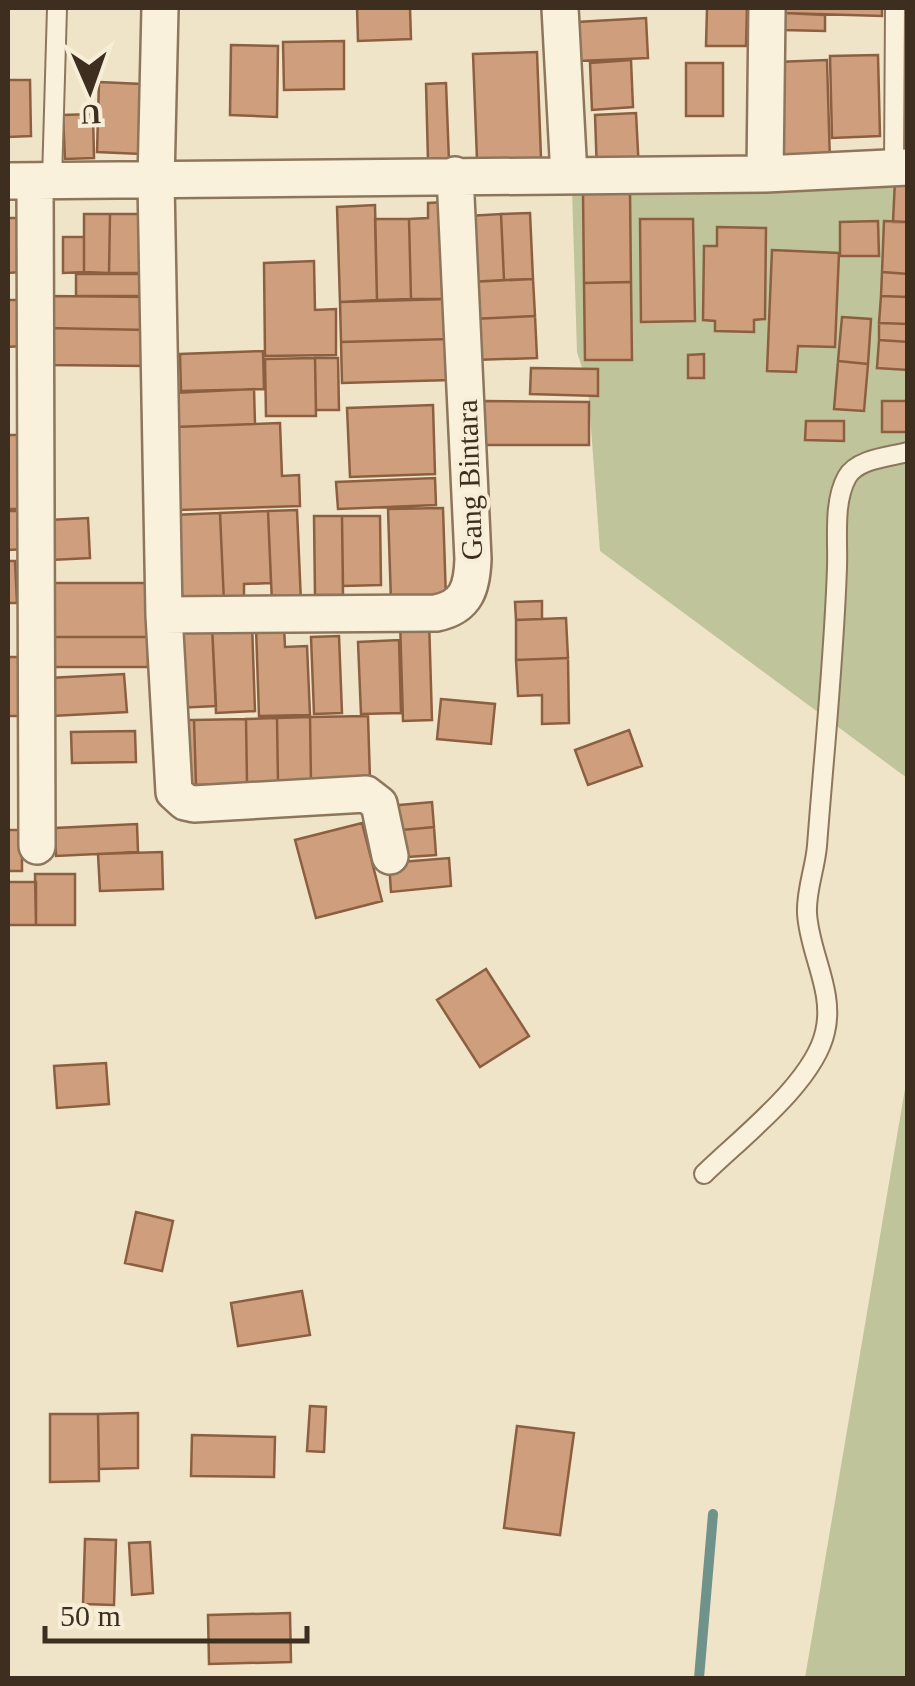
<svg xmlns="http://www.w3.org/2000/svg" width="915" height="1686" font-family="Georgia,serif">
<rect width="100%" height="100%" fill="#f0e4c8"/>
<!-- cemetery -->
<path fill="#bfc49a" d="M907 179V778L600 551 588 387 577 352 572 190Z
M907 1077V1678H805Z"/>
<g fill="none" stroke-linecap="round" stroke-linejoin="round">
<!-- stream -->
<path stroke="#6f938a" stroke-width="10" d="M699 1678 713 1514"/>
</g>
<!-- building -->
<path fill="#cf9f7d" stroke="#8d5f41" stroke-width="2.5" d="M357 8H410L411 39 358 41Z
M707 8H747L746 46H706Z
M783 8H882V16L783 13Z
M783 13 825 15V31L783 30Z
M646 18 648 58 579 61 577 22Z
M344 41V89L284 90 283 42Z
M231 45 278 46 277 117 230 115Z
M537 52 541 158 477 160 473 54Z
M878 55 880 136 832 138 830 56Z
M631 60 633 107 592 110 590 63Z
M827 60 830 163 779 165 776 62Z
M686 63H723V116H686Z
M8 80H30L31 136 8 137Z
M99 82 142 84 141 154 97 152Z
M446 83 449 161H428L426 84Z
M636 113 639 171 597 173 595 115Z
M93 114 94 158 65 159 63 115Z
M895 180 908 181V222H893Z
M583 192H630L631 282 584 283Z
M447 202 449 299H411L409 219 428 218V203Z
M375 205 377 300 340 302 337 207Z
M530 213 533 279 504 280 501 214Z
M84 214H110L109 273 84 272Z
M110 214H146V273H109Z
M501 214 504 280 470 282 468 216Z
M8 218H20L21 272 8 273Z
M375 219H409L411 299 377 300Z
M640 219H693L695 321 641 322Z
M878 221 879 256H840V222Z
M884 221 908 222V274L882 272Z
M717 227 766 228 765 319 754 320V332L715 331V321L703 320 704 246H717Z
M63 237H84V272L63 273Z
M772 250 839 253 835 347 798 346 796 372 767 371Z
M314 261 315 310 336 309V355L265 356 264 263Z
M882 272 908 274V297L881 296Z
M76 274H147L148 296H76Z
M533 279 535 316 472 319 470 282Z
M631 282 632 360H585L584 283Z
M46 296 149 297V330L46 328Z
M881 296 908 297V324L879 323Z
M449 299 450 339 341 342 340 302Z
M8 300H18L21 346 8 347Z
M535 316 537 358 474 360 472 319Z
M842 317 871 319 868 364 838 361Z
M879 323 908 324V342L879 340Z
M46 328 149 330 148 366 46 365Z
M450 339 451 380 342 383 341 342Z
M879 340 908 342V370L877 368Z
M263 351 264 389 181 391 180 354Z
M704 354V378H688V355Z
M315 358 316 416H266L265 359Z
M315 358H338L339 410H316Z
M838 361 868 364 864 411 834 409Z
M531 368 598 369V396L530 394Z
M254 389 255 424 175 427 173 393Z
M481 401 589 402V445H481Z
M882 401H908V432H882Z
M433 405 435 474 350 477 347 408Z
M806 421H844V441L805 440Z
M280 423 282 476 299 475 300 506 178 510 175 427Z
M8 435H21L24 509H8Z
M435 478 436 505 338 509 336 482Z
M443 508 446 600 391 602 388 509Z
M297 510 301 602 272 603 268 511Z
M8 511H26L27 549 8 550Z
M268 511 271 583 244 584V602L224 603 220 513Z
M220 513 224 603 176 605 173 515Z
M314 516H342L343 595H315Z
M342 516H380L381 585 343 586Z
M88 518 90 558 51 560 49 520Z
M8 561H15L17 603H8Z
M47 583H148V637H48Z
M542 601V619L516 620 515 602Z
M566 618 568 658 516 660V620Z
M429 619 432 720 403 721 400 620Z
M252 624 255 711 216 713 212 625Z
M212 625 216 706 176 708 173 627Z
M284 627 285 647 307 646 310 715 259 716 256 628Z
M339 636 342 713 314 714 311 637Z
M48 637H148V667H47Z
M399 640 401 713 361 714 358 642Z
M8 657H23L24 716H8Z
M568 658 569 723 542 724V695L518 696 516 660Z
M124 674 127 712 52 716 49 678Z
M441 699 495 704 491 744 437 739Z
M368 716 370 780 311 782 310 717Z
M310 717 311 782 278 783 277 718Z
M277 718 278 783H247L246 719Z
M246 719 247 783 196 785 194 720Z
M174 720H194L196 785H176Z
M629 730 642 766 588 785 575 750Z
M135 731 136 762 72 763 71 732Z
M432 802 434 827 391 831 389 806Z
M362 823 382 901 316 918 295 840Z
M137 824 138 852 56 856 55 828Z
M434 827 436 855 393 858 391 831Z
M8 830H22V871H8Z
M162 852 163 889 100 891 98 854Z
M449 858 451 886 391 892 389 863Z
M35 874H75V925H36Z
M8 882H36V925H8Z
M486 969 529 1036 480 1067 437 1000Z
M106 1063 109 1104 57 1108 54 1066Z
M136 1212 173 1221 162 1271 125 1263Z
M302 1291 310 1335 238 1346 231 1303Z
M310 1406 326 1407 324 1452 307 1451Z
M138 1413V1468L99 1469 98 1414Z
M50 1414H98L99 1481 50 1482Z
M517 1426 574 1433 560 1535 504 1528Z
M192 1435 275 1437 274 1477 191 1476Z
M85 1539 116 1540 114 1605 83 1604Z
M150 1542 153 1593 132 1595 129 1543Z
M290 1613 291 1662 209 1664 208 1615Z"/>
<g fill="none" stroke-linecap="round" stroke-linejoin="round">
<!-- service casing -->
<g stroke="#8d765c" stroke-width="22">
<path id="service" d="M894 166 895 8
M52 180 57 8
M704 1174C742 1137 814 1082 825 1032 835 991 809 953 807 913 806 890 815 869 817 846 824 753 834 660 837 567 838 539 833 502 847 477 857 459 888 457 908 452"/>
</g>
<!-- minor casing -->
<g stroke="#8d765c" stroke-width="40">
<path id="minor" d="M160 8 156 181 164 615 174 792 185 802 194 804 366 794 379 804 390 856
M560 8 569 176
M765 174 767 8
M8 181 765 174 908 167
M35 181 37 846
M164 615 436 613C467 607 472 587 473 559L455 175"/>
</g>
<!-- service -->
<use href="#service" stroke="#faf1dc" stroke-width="18"/>
<!-- minor -->
<use href="#minor" stroke="#faf1dc" stroke-width="35"/>
</g>
<g text-anchor="middle" dominant-baseline="central" stroke-width="8" stroke-linejoin="round" paint-order="stroke">
<!-- street labels -->
<g font-size="30" fill="#3d2e20" stroke="#f7eed8">
<text transform="translate(469 480) rotate(-92)">Gang Bintara</text>
</g>
</g>
<!-- border -->
<rect width="915" height="1686" fill="none" stroke="#3d2e20" stroke-width="20"/>
<!-- north arrow -->
<g transform="translate(90 90) rotate(178)" stroke="#f7eed8" stroke-width="8" paint-order="stroke">
<path d="M0-8L18 38L0 25L-18 38Z" fill="#3d2e20"/>
<text y="-15" font-size="28" font-weight="bold" text-anchor="middle" fill="#3d2e20">U</text>
</g>
<!-- scale -->
<path d="M45 1626v15h262v-15" fill="none" stroke="#3d2e20" stroke-width="5"/>
<text x="60" y="1626" font-size="30" fill="#3d2e20" stroke="#f7eed8" stroke-width="8" paint-order="stroke">50 m</text>
</svg>
